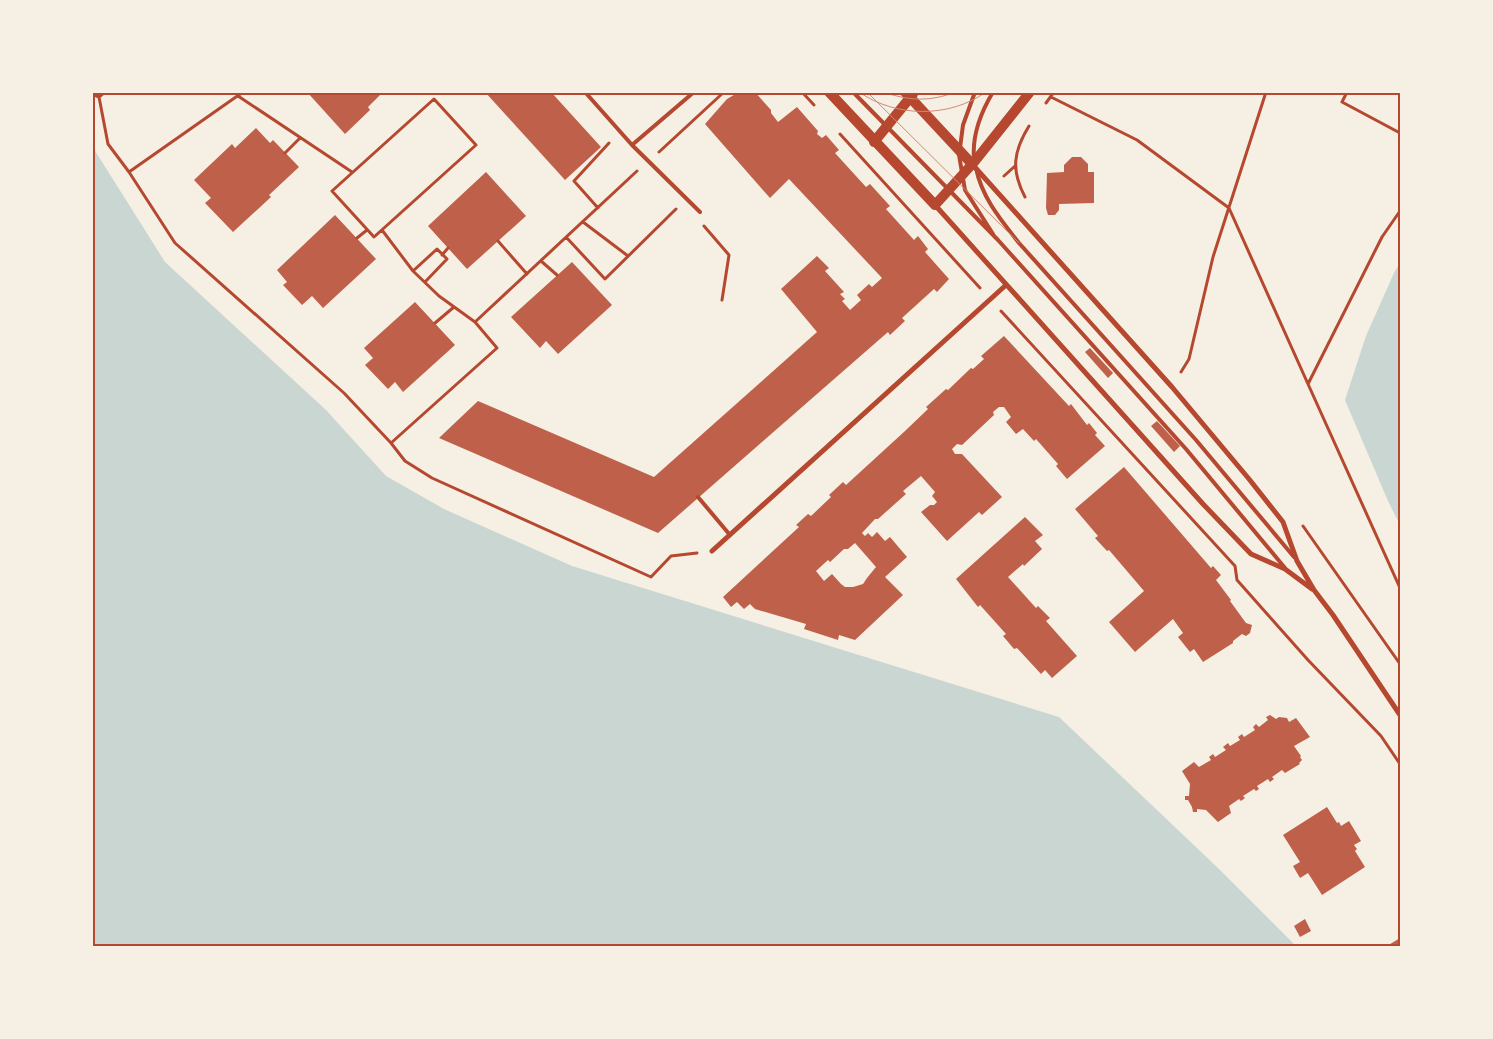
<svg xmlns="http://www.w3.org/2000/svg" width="1493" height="1039" font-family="'Asap Condensed',sans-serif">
<rect width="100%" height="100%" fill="#f6efe4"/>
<!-- water -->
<path fill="#c9d6d2" d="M92 146 165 262 326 410 386 476 444 509 572 566 1059 717 1219 869 1296 946H93Z
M1400 263V525L1388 501 1345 400 1366 336 1394 273Z"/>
<!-- building -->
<path fill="#bf614a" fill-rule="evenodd" d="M307 92H383L368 107 370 110 345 134Z
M485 92H551L601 147 565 180Z
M739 92H755L771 110V113L778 122 797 107 818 131 817 134 822 138 826 135 839 150 835 153 866 187 870 184 890 206 886 209 914 240 918 236 928 249 925 252 949 279 937 292 934 289 902 318 905 321 890 335 888 332 658 533 439 438 478 401 654 477 817 332 781 289 817 256 829 268 825 271 844 292 840 294 845 299 842 301 850 310 861 300 857 295 869 284 872 287 882 278 789 179 770 198 705 124 727 99Z
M256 128 270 143 273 140 299 167 269 195 271 197 233 232 205 203 211 198 194 180 232 144 235 148Z
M1072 157H1081L1088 164V172H1094V203L1059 204V210L1055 215H1048L1046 208 1047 173 1064 172V165Z
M486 172 526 216 467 269 428 226Z
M335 215 376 259 323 308 312 296 302 305 283 285 287 282 277 270Z
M572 262 612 305 558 354 546 341 540 348 511 317Z
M415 302 455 345 403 392 395 382 388 389 365 365 373 358 364 348Z
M1004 336 1069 406 1071 404 1087 425 1089 423 1097 433 1095 435 1105 446 1067 479 1056 466 1058 464 1036 439 1034 441 1023 429 1016 434 1006 422 1011 417 1004 407H999L993 412 994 415 962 445 957 444 952 449 955 454H962L1002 497 982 515 979 512 947 541 921 512 930 505H934L937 502 932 496 935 492 921 476 903 491 906 494 878 519H875L862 533 865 536 868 533 872 537 877 532 885 541 890 537 907 557 885 577 903 595 855 640 839 635 838 640 804 629 806 624 755 609 750 604 744 609 737 602 731 607 723 597 799 527 796 525 808 514 811 516 831 497 829 495 843 482 846 485 905 431 928 409 926 407 946 389 948 390 971 368 973 369 984 359 981 356ZM855 543 876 567 867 578 863 584 853 587H845L841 584 832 574 824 581 816 571 828 560 830 562 844 549H848Z
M1090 348 1113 373 1108 378 1085 352Z
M1157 421 1180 446 1174 452 1151 426Z
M1124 467 1211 568 1213 566 1221 575 1216 580 1231 600 1230 601 1246 623 1252 625 1250 633 1246 636 1242 634 1233 641V643L1203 662 1194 649 1190 652 1178 637 1183 633 1173 619 1135 652 1109 622 1144 591 1109 550 1107 551 1095 538 1098 536 1075 509Z
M1025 517 1043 535 1035 541 1042 549 1024 566 1023 564 1008 577 1036 608 1038 606 1050 618 1046 621 1077 656 1052 678 1045 670 1041 674 1017 648 1014 649 1003 636 1006 634 980 605 978 607 956 579Z
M1270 715 1276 719 1279 717 1287 718 1289 722 1296 718 1310 737 1294 746 1301 756 1300 757 1302 760 1299 763 1300 764 1285 773 1282 770 1272 777 1274 779 1270 782 1268 779 1257 786 1259 789 1256 791 1254 789 1243 796 1245 798 1241 801 1239 799 1229 806 1231 813 1218 822 1206 810 1197 809V812H1193L1192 807 1188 800H1185V796H1189L1190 784 1182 771 1194 762 1199 767 1211 760 1209 757 1213 754 1215 757 1226 750 1223 747 1228 743 1230 746 1240 740 1238 737 1242 734 1244 737 1255 730 1253 727 1256 724 1259 727 1268 720 1266 717Z
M1327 807 1337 823 1339 822 1341 826 1349 821 1361 841 1354 845 1357 849 1355 851 1365 867 1322 895 1308 873 1300 878 1293 866 1300 862 1283 835Z
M1305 919 1311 931 1300 937 1294 926Z
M1400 938V946H1387Z"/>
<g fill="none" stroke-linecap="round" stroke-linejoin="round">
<!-- path -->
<path stroke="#b5482f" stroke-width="3" d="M802 92 814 105
M1347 92 1342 102 1400 133
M92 94 99 97 108 144 129 172 175 243 344 393 391 443 405 461 432 478 651 577 671 556 697 553
M238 96 352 172
M99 97 105 92
M1051 97 1137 140 1229 208 1308 384
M434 99 476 145 374 237 332 191Z
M1046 103 1054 92
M840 134 980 288
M659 152 724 92
M285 153 300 138
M129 172 243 92
M1004 176 1015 166
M1025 197C1011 170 1013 152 1029 126
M598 208 574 181 609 143
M1400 211 1382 237 1308 384 1400 588
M583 222 628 256
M704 226 729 255 722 300
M382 230 413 271 439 296 475 322 497 348 391 443
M566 237 605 279 676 209
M357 238 367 230
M498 241 527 274
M442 255 448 248
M541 261 557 275
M413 271 437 249 447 259 425 282
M1001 311 1235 566 1237 580 1308 660 1381 736 1400 764
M475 322 637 171
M435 323 454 307
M1181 372 1189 359 1213 257 1266 92
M1303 526 1400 664"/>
<!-- service -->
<path stroke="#b5482f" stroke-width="4" d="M585 92 632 145 694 92
M853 92 998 240 1186 449 1285 568
M632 145 700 212
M960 148 963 125 975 92
M959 155 965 190 993 234
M974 159C972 136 981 112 993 92
M976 168C982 198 1001 220 1019 243L1196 440 1294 557
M698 497 730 535"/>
<!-- minor -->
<path stroke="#b5482f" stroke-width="5" d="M972 164 1172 387 1249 479 1283 522 1297 561 1314 590 1333 615 1400 715
M935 205 1203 504 1251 554 1285 569 1312 589
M712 551 1006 285"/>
<!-- secondary -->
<path stroke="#b5482f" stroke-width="10" d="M829 92 935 205 975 161 1030 92
M905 92 972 164
M874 142 913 94"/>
<!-- tram -->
<path stroke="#cf8b77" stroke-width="1" d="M859 92C896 118 950 118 986 92
M867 92 1019 243
M883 92C910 101 929 102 956 92"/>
</g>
<!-- border -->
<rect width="1493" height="1039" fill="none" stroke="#f6efe4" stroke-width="188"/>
<rect x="94" y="94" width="1305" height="851" fill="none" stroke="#b5482f" stroke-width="2"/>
</svg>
